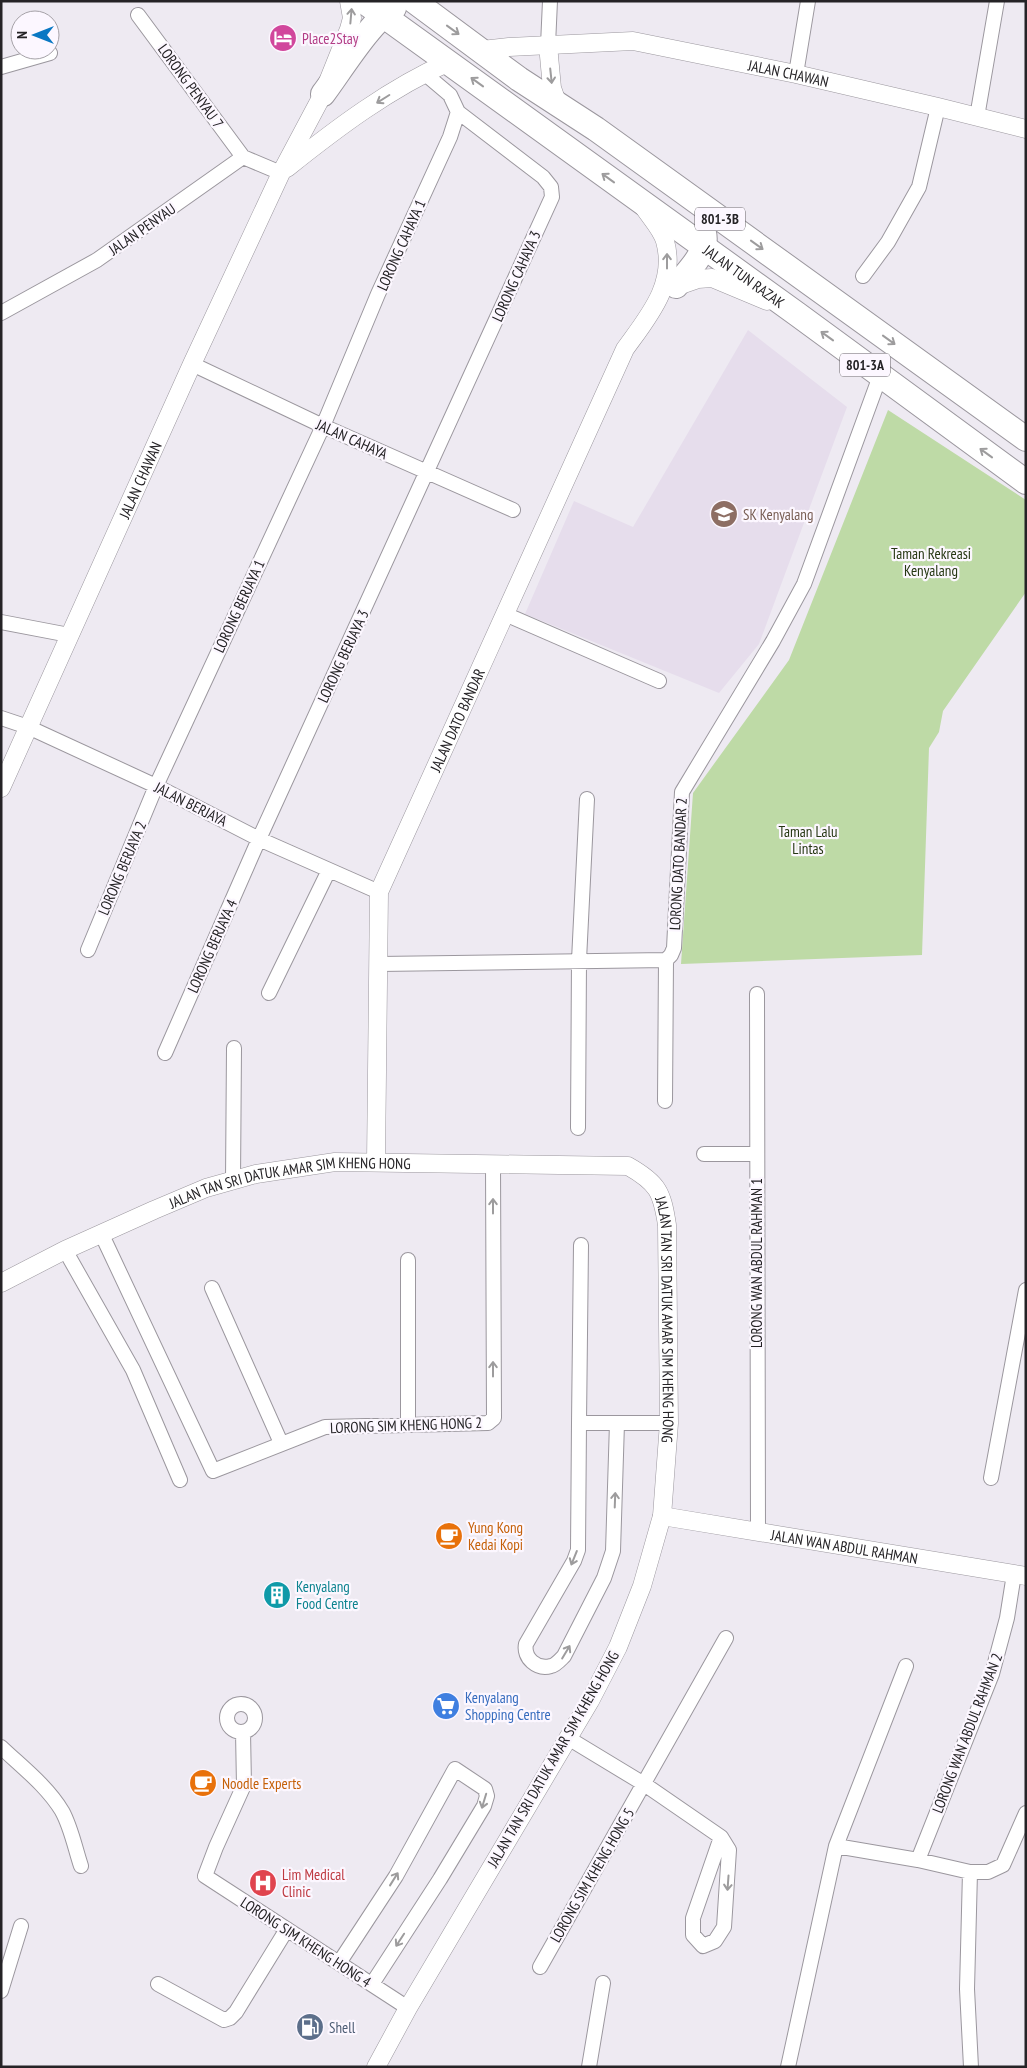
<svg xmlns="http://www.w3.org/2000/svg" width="1027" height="2068" font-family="'PT Sans Narrow',sans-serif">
<rect width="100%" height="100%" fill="#eeeaf2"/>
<!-- built -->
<path fill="#e6ddec" d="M748 330 847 407 759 644 719 693 525 614 574 501 633 527Z"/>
<!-- green -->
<path fill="#bedaa6" d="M888 410 1026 500V592L943 711 939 732 929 748 922 955 681 964 693 793 789 660Z"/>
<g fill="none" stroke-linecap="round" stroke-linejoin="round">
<!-- minor casing -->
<g stroke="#9b979e" stroke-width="16">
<path id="minor" d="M138 15 243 157
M548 45 550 1
M1 67 50 53
M796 74 808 1
M977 117 997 1
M243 157 281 173
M863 276 888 242 919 187 938 107
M1 313 97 260 243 157
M192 364 323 426 513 510
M505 614 659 681
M1 622 69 635
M1 718 28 727 156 786 259 839 379 892
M88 950 156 786 323 426 378 294 450 137 458 112 450 95 424 73
M379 964 666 960 671 955 674 948 682 792 773 641 804 584 880 376
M269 993 329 870
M757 994 758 1532
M165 1053 259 839 552 197 551 187 543 177 458 112
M665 1101 666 960
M578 1128 579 960 587 799
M704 1154H756
M233 1180 234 1048
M102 1235 213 1471 325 1427 488 1423 494 1418 493 1164
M581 1245 579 1423H669
M65 1250 133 1370 180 1480
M408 1260V1425
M212 1288 281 1443
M579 1423 578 1550 574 1561 526 1644C523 1658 537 1670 551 1666 556 1665 560 1660 564 1656L604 1578 613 1551 617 1423
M991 1478 1026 1290
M227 1718a14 14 0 1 1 28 0a14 14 0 1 1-28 0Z
M243 1732 244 1785 216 1847 205 1876 408 2008
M568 1738 644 1784 721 1837 729 1850 724 1927 715 1941 703 1946 693 1935V1918L721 1837
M1 1747C22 1767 47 1786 62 1811 71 1827 75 1848 81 1866
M836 1846 918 1860 970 1872H988L1003 1865 1026 1813
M918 1860 992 1674 1007 1618 1014 1574
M970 1872 967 1989 971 2067
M339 1963 396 1876 455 1769 485 1789 487 1796 484 1806 440 1879 372 1984
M540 1967 726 1638
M158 1984 224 2020 230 2018 236 2012 287 1929
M1 1991 21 1926
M589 2067 603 1983
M788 2067 836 1846 906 1666"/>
</g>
<!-- tertiary casing -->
<g stroke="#9b979e" stroke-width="19">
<g id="tertiary">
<path d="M548 45 552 88 558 105"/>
<path id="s1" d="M482 50 509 47 633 41 796 74 938 107 1026 129"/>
<path d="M287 168C337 128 390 88 449 62"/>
<path d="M675 287 698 279 712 278 767 301"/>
<path id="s2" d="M1 788 192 364 281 173 323 94 349 29 352 18 349 1"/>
<path id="s3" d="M376 1162 379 892 625 349C648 317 677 284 665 241 662 230 651 218 645 209"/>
<path id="s4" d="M1 1283 65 1250 154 1210 206 1188 256 1174 335 1162 628 1166C658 1183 662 1192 667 1225L669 1423 662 1516 642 1586 618 1647 590 1701 408 2008 376 2067"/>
<path id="s5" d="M662 1516 1026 1576"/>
</g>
</g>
<!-- trunk casing -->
<g stroke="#9b979e" stroke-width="26">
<g id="trunk">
<path id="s6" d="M363 1 797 314 1026 482"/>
<path d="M414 1 519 79 596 129 1026 439"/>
<path d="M323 94C339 73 372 19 394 8"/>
<path d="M676 286C687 272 709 252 704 233"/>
</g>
</g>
<!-- minor -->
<use href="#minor" stroke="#fff" stroke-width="14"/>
<!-- tertiary -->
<use href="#tertiary" stroke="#fff" stroke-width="18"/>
<!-- trunk -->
<use href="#trunk" stroke="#fff" stroke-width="24"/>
</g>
<!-- one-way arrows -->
<defs><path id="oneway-shaft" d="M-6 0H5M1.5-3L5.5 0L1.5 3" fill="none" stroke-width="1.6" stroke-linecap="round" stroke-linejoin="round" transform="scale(1.25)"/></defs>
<g stroke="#9d9c9d">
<use href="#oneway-shaft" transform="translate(351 16) rotate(-85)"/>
<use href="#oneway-shaft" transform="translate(453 30) rotate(36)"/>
<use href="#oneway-shaft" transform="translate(551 76) rotate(84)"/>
<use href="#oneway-shaft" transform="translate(477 82) rotate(-144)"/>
<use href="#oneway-shaft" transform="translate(383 99) rotate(148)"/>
<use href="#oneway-shaft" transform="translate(608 178) rotate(-144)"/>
<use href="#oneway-shaft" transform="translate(757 245) rotate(36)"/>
<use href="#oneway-shaft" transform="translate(667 261) rotate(-90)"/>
<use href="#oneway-shaft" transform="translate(827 336) rotate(-144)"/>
<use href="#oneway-shaft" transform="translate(889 340) rotate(36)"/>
<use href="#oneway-shaft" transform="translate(986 453) rotate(-144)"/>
<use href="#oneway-shaft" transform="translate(493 1206) rotate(-90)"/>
<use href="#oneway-shaft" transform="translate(493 1369) rotate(-90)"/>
<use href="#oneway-shaft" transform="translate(615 1500) rotate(-88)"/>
<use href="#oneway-shaft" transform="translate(574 1558) rotate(112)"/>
<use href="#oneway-shaft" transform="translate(566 1652) rotate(-59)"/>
<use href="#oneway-shaft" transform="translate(484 1801) rotate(107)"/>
<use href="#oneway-shaft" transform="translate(394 1879) rotate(-58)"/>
<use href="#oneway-shaft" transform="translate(728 1883) rotate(94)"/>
<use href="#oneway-shaft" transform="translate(400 1940) rotate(123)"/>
</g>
<!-- icons -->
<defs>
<g id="hotel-disc" transform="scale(1.4375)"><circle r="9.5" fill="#d1479c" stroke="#fcf7ff"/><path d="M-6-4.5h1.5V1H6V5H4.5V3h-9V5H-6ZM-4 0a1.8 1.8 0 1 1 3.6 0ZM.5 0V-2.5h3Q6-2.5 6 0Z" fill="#fff"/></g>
<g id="school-disc" transform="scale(1.4375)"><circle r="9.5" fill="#8d6e63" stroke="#fcf7ff"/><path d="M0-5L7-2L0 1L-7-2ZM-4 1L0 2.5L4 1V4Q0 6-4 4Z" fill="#fff"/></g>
<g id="cafe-disc" transform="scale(1.4375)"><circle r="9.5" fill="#e8710a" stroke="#fcf7ff"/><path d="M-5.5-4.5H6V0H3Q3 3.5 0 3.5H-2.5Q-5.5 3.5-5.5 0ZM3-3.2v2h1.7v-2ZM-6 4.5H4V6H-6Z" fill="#fff"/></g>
<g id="building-disc" transform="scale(1.4375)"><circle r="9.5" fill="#0f9aa8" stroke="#fcf7ff"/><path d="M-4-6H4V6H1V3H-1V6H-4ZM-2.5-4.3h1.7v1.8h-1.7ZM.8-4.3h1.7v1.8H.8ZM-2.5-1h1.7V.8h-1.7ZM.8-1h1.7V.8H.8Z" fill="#fff"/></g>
<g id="supermarket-disc" transform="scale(1.4375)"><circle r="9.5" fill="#3f7fe0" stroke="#fcf7ff"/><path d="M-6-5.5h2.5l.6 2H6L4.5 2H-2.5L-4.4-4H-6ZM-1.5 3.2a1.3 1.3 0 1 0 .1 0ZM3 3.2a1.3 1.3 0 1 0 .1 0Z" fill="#fff"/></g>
<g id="hospital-disc" transform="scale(1.4375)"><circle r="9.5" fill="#e0444e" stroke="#fcf7ff"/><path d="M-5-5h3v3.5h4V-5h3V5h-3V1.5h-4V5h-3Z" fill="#fff"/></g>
<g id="fuel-disc" transform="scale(1.4375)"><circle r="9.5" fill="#5c6f8a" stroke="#fcf7ff"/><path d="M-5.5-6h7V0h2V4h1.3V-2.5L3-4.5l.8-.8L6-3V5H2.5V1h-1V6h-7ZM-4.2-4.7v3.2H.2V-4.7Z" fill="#fff"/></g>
</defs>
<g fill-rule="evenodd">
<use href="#hotel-disc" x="283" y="38"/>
<use href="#school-disc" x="724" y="514"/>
<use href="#cafe-disc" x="449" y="1536"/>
<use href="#building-disc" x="277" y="1595"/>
<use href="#supermarket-disc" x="446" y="1706"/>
<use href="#cafe-disc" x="203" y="1783"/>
<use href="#hospital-disc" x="263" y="1883"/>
<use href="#fuel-disc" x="310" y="2027"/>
</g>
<g text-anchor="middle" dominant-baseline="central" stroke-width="4.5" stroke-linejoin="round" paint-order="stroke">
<!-- shield labels -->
<g fill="#fcf7ff" stroke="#666367" stroke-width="1">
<rect x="695" y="207.5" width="50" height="23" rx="4"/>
<rect x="840" y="353.5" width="50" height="23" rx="4"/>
</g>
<g font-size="14" font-weight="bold" fill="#252326">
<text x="720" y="219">801-3B</text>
<text x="865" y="365">801-3A</text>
</g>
<!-- hotel labels -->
<g font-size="15" fill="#b23c85" stroke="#fcf7ff" text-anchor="start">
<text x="302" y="38">Place2Stay</text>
</g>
<!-- street labels -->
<g font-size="15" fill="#252326" stroke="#fcf7ff">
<text stroke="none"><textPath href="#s1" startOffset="310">JALAN CHAWAN</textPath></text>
<text transform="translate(191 86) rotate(54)">LORONG PENYAU 7</text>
<text transform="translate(142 229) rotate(-35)">JALAN PENYAU</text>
<text transform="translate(401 245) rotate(-66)">LORONG CAHAYA 1</text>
<text transform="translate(516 276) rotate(-66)">LORONG CAHAYA 3</text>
<text stroke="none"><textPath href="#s6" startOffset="470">JALAN TUN RAZAK</textPath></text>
<text transform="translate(352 439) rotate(24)">JALAN CAHAYA</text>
<text stroke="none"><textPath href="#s2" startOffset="338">JALAN CHAWAN</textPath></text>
<text transform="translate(239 606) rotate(-65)">LORONG BERJAYA 1</text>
<text transform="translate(343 656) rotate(-65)">LORONG BERJAYA 3</text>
<text stroke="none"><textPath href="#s3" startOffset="459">JALAN DATO BANDAR</textPath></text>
<text transform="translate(191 804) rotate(27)">JALAN BERJAYA</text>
<text transform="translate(678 864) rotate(-87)">LORONG DATO BANDAR 2</text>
<text transform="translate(122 868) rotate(-67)">LORONG BERJAYA 2</text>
<text transform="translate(212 946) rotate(-66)">LORONG BERJAYA 4</text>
<text stroke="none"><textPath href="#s4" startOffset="310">JALAN TAN SRI DATUK AMAR SIM KHENG HONG</textPath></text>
<text transform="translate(756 1263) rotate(-90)">LORONG WAN ABDUL RAHMAN 1</text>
<text stroke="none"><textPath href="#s4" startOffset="820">JALAN TAN SRI DATUK AMAR SIM KHENG HONG</textPath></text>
<text transform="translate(406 1425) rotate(-2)">LORONG SIM KHENG HONG 2</text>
<text stroke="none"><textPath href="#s5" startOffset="185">JALAN WAN ABDUL RAHMAN</textPath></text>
<text transform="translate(967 1733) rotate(-69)">LORONG WAN ABDUL RAHMAN 2</text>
<text transform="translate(553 1759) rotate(-60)">JALAN TAN SRI DATUK AMAR SIM KHENG HONG</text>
<text transform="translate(592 1875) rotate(-60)">LORONG SIM KHENG HONG 5</text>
<text transform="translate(306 1942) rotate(33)">LORONG SIM KHENG HONG 4</text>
</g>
<!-- education labels -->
<g font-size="15" fill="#785e54" stroke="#fcf7ff" text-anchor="start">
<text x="743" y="514">SK Kenyalang</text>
</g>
<!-- park labels -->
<g font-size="15" fill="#263713" stroke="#fcf7ff">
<text x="931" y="553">Taman Rekreasi<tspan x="931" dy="17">Kenyalang</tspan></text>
<text x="808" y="831">Taman Lalu<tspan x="808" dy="17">Lintas</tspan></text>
</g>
<!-- food labels -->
<g font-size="15" fill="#c56008" stroke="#fcf7ff" text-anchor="start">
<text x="468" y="1527">Yung Kong<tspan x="468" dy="17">Kedai Kopi</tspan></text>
<text x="222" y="1783">Noodle Experts</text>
</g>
<!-- culture labels -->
<g font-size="15" fill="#0d838f" stroke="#fcf7ff" text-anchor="start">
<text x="296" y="1586">Kenyalang<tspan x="296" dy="17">Food Centre</tspan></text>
</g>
<!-- shop labels -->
<g font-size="15" fill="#366cbe" stroke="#fcf7ff" text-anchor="start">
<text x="465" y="1697">Kenyalang<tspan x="465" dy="17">Shopping Centre</tspan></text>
</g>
<!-- health labels -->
<g font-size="15" fill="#be3a42" stroke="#fcf7ff" text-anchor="start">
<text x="282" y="1874">Lim Medical<tspan x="282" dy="17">Clinic</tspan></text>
</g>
<!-- service labels -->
<g font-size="15" fill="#4e5e75" stroke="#fcf7ff" text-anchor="start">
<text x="329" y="2027">Shell</text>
</g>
</g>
<!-- border -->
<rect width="1027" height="2068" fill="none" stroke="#252326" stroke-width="5"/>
<!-- north arrow -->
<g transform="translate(35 35) rotate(270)"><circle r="24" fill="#fcf7ff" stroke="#a6a2a8"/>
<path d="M0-4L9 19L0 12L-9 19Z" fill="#0978c3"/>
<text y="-8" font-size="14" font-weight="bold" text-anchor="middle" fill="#252326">N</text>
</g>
</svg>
